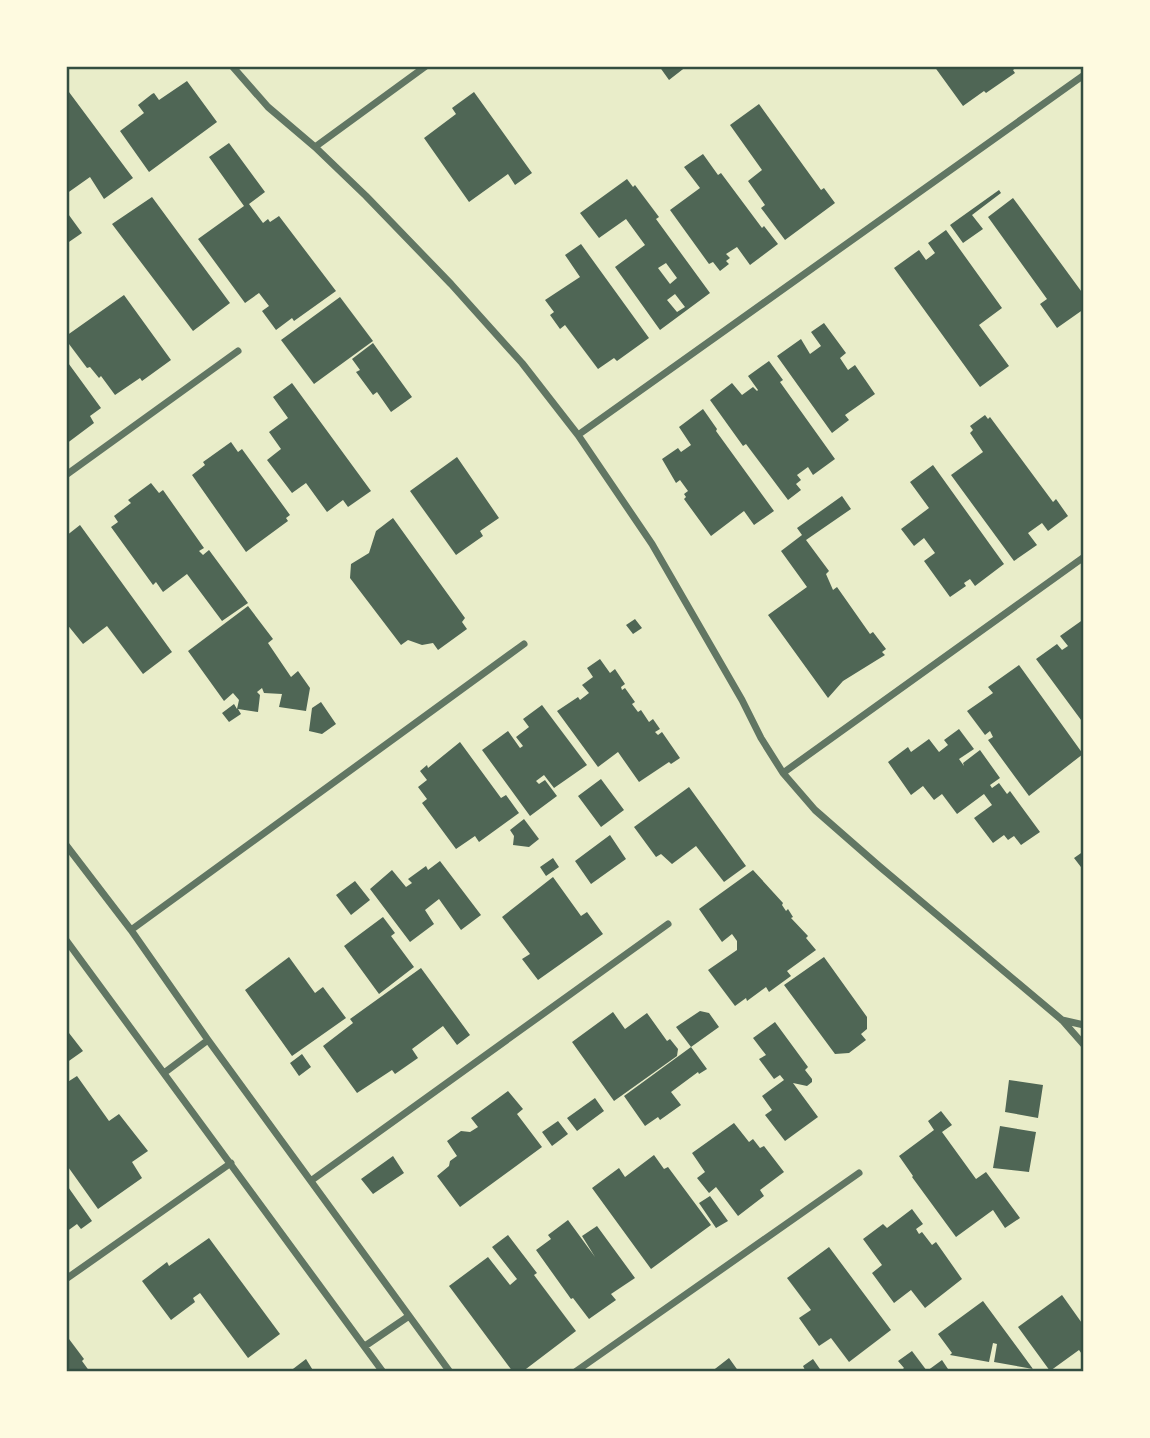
<svg xmlns="http://www.w3.org/2000/svg" width="1150" height="1438" font-family="'Zilla Slab',serif">
<rect width="100%" height="100%" fill="#e9edc9"/>
<!-- building -->
<path fill="#4f6655" fill-rule="evenodd" d="M659 66H687L669 80Z
M934 66H1018L1013 70 1015 73 986 93 984 91 963 106Z
M187 81 217 122 149 172 120 131 144 113 138 105 152 94 154 93 159 100Z
M66 88 133 178 104 199 90 177 66 194Z
M474 92 532 173 515 185 508 174 469 202 424 138 456 114 452 108Z
M759 104 821 190 824 188 835 203 785 240 761 208 765 205 748 181 762 170 730 125Z
M229 143 265 192 249 204 263 223 268 219 270 222 279 216 336 291 294 321 292 318 276 330 262 311 269 306 259 293 245 303 198 239 244 206 209 157Z
M703 154 718 175 721 173 762 228 764 226 778 244 750 265 737 247 726 254 730 258 726 261 729 264 720 271 713 262 709 264 670 210 700 188 684 167Z
M627 179 633 187 635 185 659 217 656 219 710 293 660 330 615 267 645 245 626 219 599 238 580 213ZM666 263 677 278 670 284 658 268ZM675 294 685 307 677 312 667 300Z
M999 190 1001 193 972 215 983 229 963 243 950 225Z
M152 197 230 303 193 331 112 224Z
M1013 198 1084 295V309L1057 328 1040 304 1047 299 988 217Z
M66 211 82 233 66 244Z
M946 230 1002 308 979 325 1009 366 980 387 894 268 919 250 926 260 935 253 928 243Z
M581 244 649 338 617 361 614 358 598 369 565 325 560 329 550 315 554 312 545 300 580 277 565 255Z
M124 295 171 360 142 381 140 378 115 395 101 376 99 378 90 367 87 368 66 340V336Z
M340 297 373 341 314 384 281 340Z
M824 323 846 353 840 358 848 370 855 365 875 394 845 415 849 420 832 433 777 356 801 339 810 354 821 346 811 332Z
M373 343 412 397 391 412 377 392 373 395 356 372 360 370 352 359Z
M66 360 101 408 90 416 94 423 66 444Z
M769 361 783 380 780 382 835 459 813 475 808 467 797 475 801 480 796 484 801 490 788 500 746 444 743 446 710 400 732 383 742 395 753 387 757 391 758 390 748 376Z
M292 383 371 491 348 507 343 500 327 512 306 483 292 493 267 460 281 449 269 432 288 418 273 397Z
M703 409 717 429 716 431 774 511 754 525 744 511 711 536 684 499 686 497 684 494 688 491 680 480 676 483 662 459 678 448 681 452 691 445 679 427Z
M985 415 988 419 990 417 1053 502 1056 499 1068 516 1048 531 1042 523 1028 533 1037 545 1014 561 951 475 983 452 970 433 973 430 970 426Z
M231 442 238 452 242 449 290 515 286 518 288 521 246 552 192 475 205 465 203 462Z
M457 457 499 518 480 531 483 536 456 555 410 491Z
M933 465 1004 564 975 586 970 579 964 583 966 586 950 597 924 561 935 553 924 538 914 546 901 529 929 508 910 482Z
M151 483 159 493 163 490 204 548 199 551 203 555 209 550 248 603 222 621 187 574 163 592 156 582 153 585 111 527 118 522 114 516 131 503 128 500Z
M842 496 851 509 806 540 829 571 826 574 833 590 837 587 870 634 873 632 886 649 882 652 885 655 843 681 828 698 768 615 807 587 781 551 802 535 797 528Z
M393 518 465 618 462 622 467 629 438 650 433 643 422 645 408 640 401 645 350 578 351 564 369 553 376 531Z
M80 525 172 652 143 674 107 626 83 644 66 623V536Z
M248 606 273 639 268 643 291 677 298 671 310 688 306 711 279 707 282 694 264 693 262 688 257 692 260 695 258 712 238 709 241 714 229 722 222 713 234 704 237 709 239 700 233 693 224 701 188 651Z
M635 619 642 628 633 634 626 625Z
M1084 619V724L1036 659 1057 644 1062 650 1068 646 1060 636Z
M600 659 610 673 615 669 625 684 621 687 622 690 625 688 635 702 632 704 638 712 641 710 649 722 653 719 660 729 655 732 658 735 662 732 680 758 671 764 669 762 639 782 618 752 598 767 557 711 578 697 580 700 589 693 582 685 593 677 587 668Z
M1019 665 1083 754 1029 796 988 740 993 737 990 731 985 735 967 711 993 693 988 687Z
M321 702 336 724 322 734 309 731 312 708Z
M542 705 587 765 554 788 544 775 536 781 539 784 545 780 557 796 530 816 482 750 508 731 520 748 523 746 516 737 529 727 523 719Z
M959 729 974 749 959 759 964 766 963 763 980 750 1000 778 990 785 992 788 999 783 1007 794 1010 791 1040 832 1021 845 1014 836 1008 840 1004 835 993 843 974 818 992 805 984 794 957 814 942 794 934 800 923 786 911 795 888 762 908 747 911 752 929 739 939 752 948 745 944 740Z
M460 742 501 798 506 795 519 813 479 842 475 836 456 849 422 803 427 799 418 787 427 780 420 771 427 765 428 768Z
M601 779 624 810 601 827 578 796Z
M689 787 746 866 724 882 696 846 672 864 661 854 656 857 634 827Z
M524 819 539 839 529 847 513 845 514 836 510 830Z
M610 835 626 859 591 884 575 861Z
M1084 851V871L1074 858Z
M553 858 559 867 546 876 540 867Z
M440 861 481 915 461 930 439 899 425 910 434 924 410 942 370 889 392 870 406 887 412 883 408 879 426 866 428 870Z
M753 870 783 903 782 905 786 911 788 909 793 917 791 918 808 936 806 938 816 950 787 971 791 976 769 992 766 987 747 1001 746 998 735 1006 708 970 737 950V941L732 934 722 942 699 909Z
M553 877 581 916 587 912 603 934 538 980 522 959 530 954 502 917Z
M355 881 370 900 351 915 336 895Z
M383 917 395 933 391 936 414 967 379 994 344 946Z
M289 957 315 993 323 987 346 1018 292 1056 245 990Z
M824 957 867 1017V1029L861 1034 866 1040 849 1053 835 1054 784 985Z
M421 968 470 1035 457 1045 443 1026 412 1049 418 1058 395 1074 392 1070 357 1093 323 1046 353 1023 350 1019Z
M700 1011 709 1013 719 1027 691 1047 676 1027Z
M613 1012 625 1029 647 1013 667 1041 670 1039 678 1049 677 1056 614 1101 572 1042Z
M775 1022 808 1067 805 1070 812 1079V1082L807 1086 793 1083 818 1117 785 1141 765 1115 772 1110 762 1096 784 1080 780 1075 774 1079 759 1059 766 1055 753 1038Z
M69 1033 83 1051 66 1063V1035Z
M691 1047 707 1069 699 1074 698 1072 671 1092 681 1105 660 1120 658 1117 645 1126 624 1096Z
M302 1054 311 1067 299 1076 290 1063Z
M77 1076 109 1121 119 1114 148 1151 132 1162 142 1178 98 1209 66 1164V1083Z
M1009 1080 1043 1085 1038 1118 1005 1112Z
M508 1091 523 1109 517 1114 542 1147 460 1207 437 1176 449 1166 450 1161 457 1156 447 1141 461 1131 470 1132 478 1127 471 1118Z
M595 1098 604 1111 577 1131 567 1118Z
M941 1111 952 1125 942 1132 976 1179 986 1172 1020 1218 1005 1228 993 1210 956 1237 912 1177 913 1176 899 1156 934 1130 928 1121Z
M558 1121 568 1134 552 1146 542 1132Z
M734 1123 749 1142 753 1139 760 1148 764 1146 784 1172 760 1190 764 1196 738 1216 716 1187 709 1193 697 1178 705 1172 692 1153Z
M1000 1126 1036 1132 1029 1172 993 1168Z
M654 1155 664 1169 668 1167 711 1225 651 1269 592 1188 619 1168 625 1177Z
M393 1156 404 1173 373 1194 361 1179Z
M66 1184 92 1221 81 1229 77 1224 66 1232Z
M710 1196 728 1221 716 1228 699 1203Z
M912 1209 923 1224 916 1229 919 1234 922 1232 932 1245 936 1242 962 1279 925 1308 911 1290 894 1303 872 1273 882 1265 863 1239 883 1224 887 1228Z
M568 1220 595 1257 582 1236 597 1226 635 1278 611 1294 616 1300 589 1319 573 1298 571 1299 536 1250 551 1239 548 1235Z
M508 1235 537 1273 534 1275 576 1331 522 1372H513L449 1286 488 1257 510 1285 517 1279 492 1247Z
M209 1238 280 1334 248 1358 200 1293 193 1298 195 1302 171 1320 142 1281 167 1262 169 1266Z
M829 1247 891 1330 849 1362 831 1338 819 1346 799 1318 811 1310 787 1278Z
M1062 1295 1084 1326V1357L1079 1350 1050 1371 1018 1327Z
M983 1301 997 1320 1033 1369 994 1362 997 1344 993 1343 989 1362 950 1355 952 1353 938 1334Z
M66 1335 84 1359 82 1361 90 1372H66Z
M912 1351 927 1371 942 1360 950 1372H900L904 1368 898 1361Z
M729 1358 739 1372H711Z
M306 1359 314 1372H289Z
M813 1359 822 1372H806L803 1366Z"/>
<g fill="none" stroke-linecap="round" stroke-linejoin="round">
<!-- minor -->
<path stroke="#617663" stroke-width="7" d="M232 66 268 107 315 147 366 196 451 284 522 363 578 435 652 544 742 700 761 738 783 773 815 810 879 866 1062 1020 1084 1045
M315 147 426 66
M578 435 1084 75
M66 475 238 351
M783 773 1084 557
M66 845 131 930 208 1040 450 1372
M131 930 524 644
M66 940 383 1372
M1062 1020 1084 1025
M164 1073 208 1040
M312 1180 668 924
M66 1279 231 1163
M365 1346 409 1316
M575 1372 859 1173"/>
</g>
<!-- border -->
<rect width="1150" height="1438" fill="none" stroke="#fefae0" stroke-width="136"/>
<rect x="68" y="68" width="1014" height="1302" fill="none" stroke="#344e41" stroke-width="2.5"/>
</svg>
